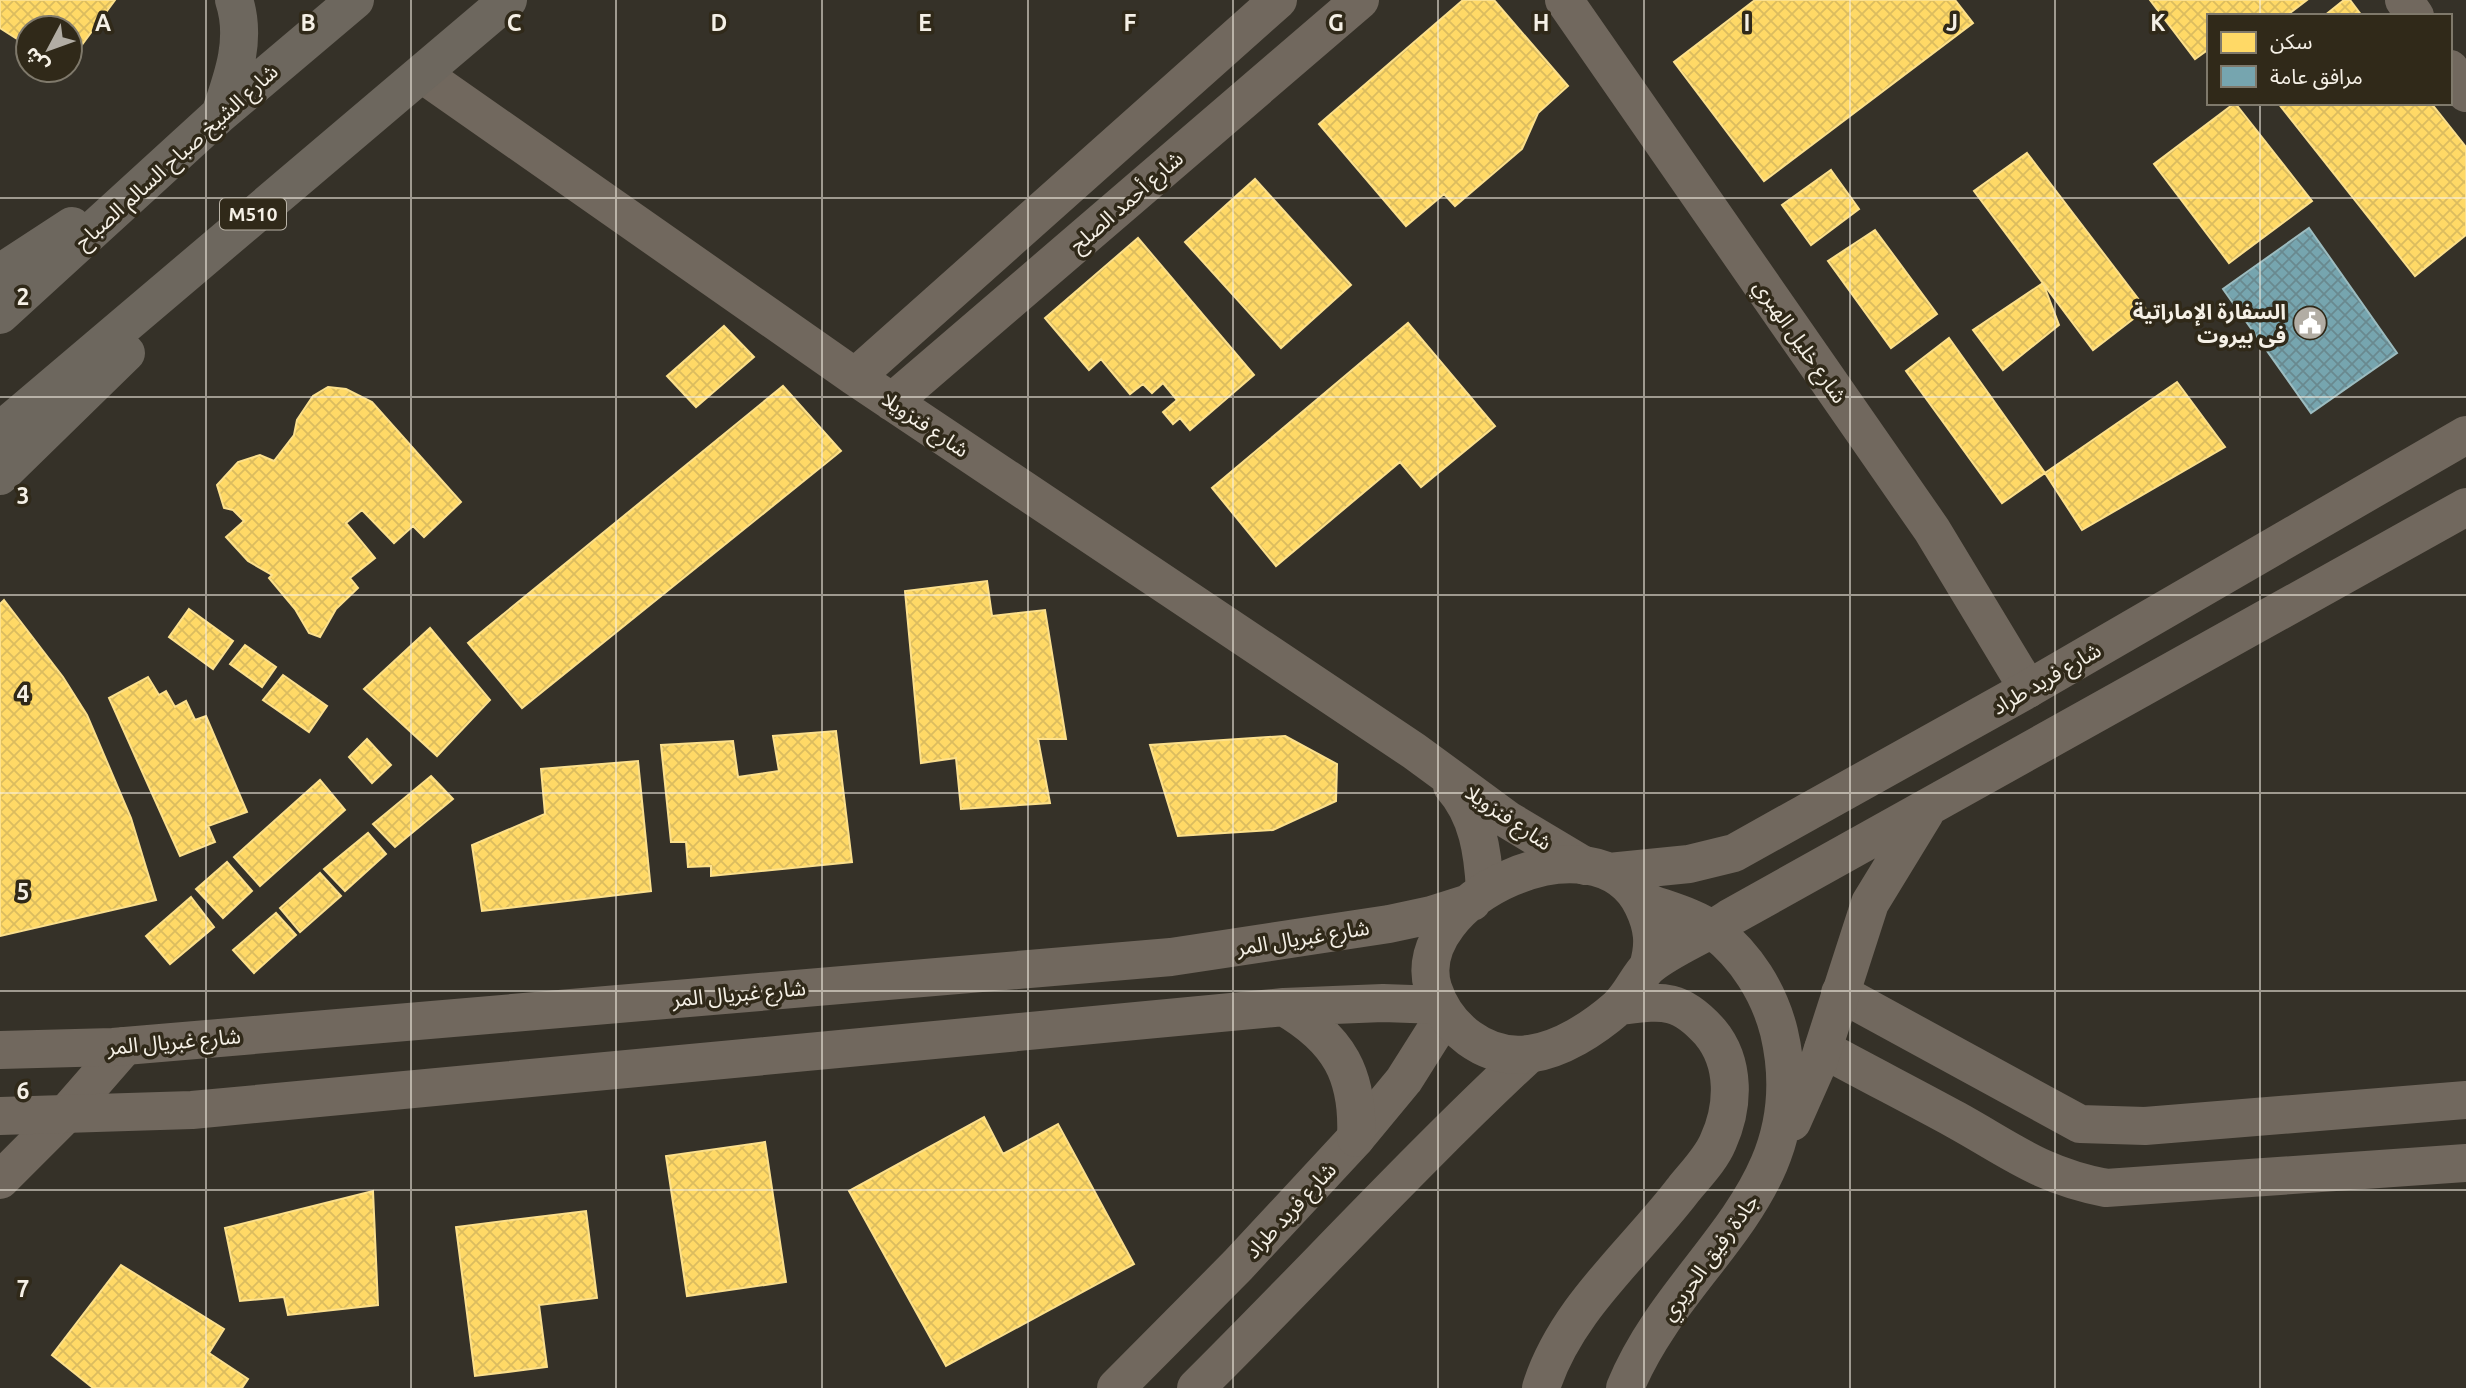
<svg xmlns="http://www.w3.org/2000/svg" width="2466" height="1388" font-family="Ubuntu,'Noto Sans Arabic',sans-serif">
<defs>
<pattern id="homes-cross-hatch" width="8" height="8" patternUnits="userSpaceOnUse" patternTransform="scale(1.75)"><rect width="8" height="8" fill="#ffd966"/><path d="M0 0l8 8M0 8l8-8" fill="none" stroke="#dbbc5f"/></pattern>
<pattern id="public-cross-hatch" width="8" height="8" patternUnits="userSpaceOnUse" patternTransform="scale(1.75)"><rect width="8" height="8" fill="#76a5af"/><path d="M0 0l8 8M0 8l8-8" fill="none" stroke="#69898f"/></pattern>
</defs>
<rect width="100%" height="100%" fill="#353128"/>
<!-- homes -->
<path fill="url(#homes-cross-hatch)" stroke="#fce08c" stroke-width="2" d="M0 0H115L70 61V28H28V46L0 28Z
M1463 0H1494L1568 86 1538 113 1522 149 1455 206 1444 194 1406 226 1319 124Z
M1755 0H1955L1973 23 1764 181 1674 62Z
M2150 0H2307L2286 16H2209V49L2195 59Z
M2344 0H2350L2362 16H2324Z
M2235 103 2312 201 2229 263 2154 164Z
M2278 103H2431L2466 147V235L2415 276Z
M2027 153 2146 309 2093 350 1974 191Z
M1831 170 1859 209 1811 245 1782 205Z
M1255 179 1351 285 1281 348 1185 242Z
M1875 230 1937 314 1891 348 1828 261Z
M1138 238 1254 375 1190 430 1180 418 1173 424 1163 412 1177 400 1163 383 1152 393 1143 384 1130 394 1101 359 1089 370 1045 318Z
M2043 283 2059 325 2003 370 1973 330Z
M1408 323 1495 426 1421 487 1400 462 1276 566 1212 488Z
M724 326 754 357 696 407 667 376Z
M1949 338 2045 473 2002 503 1906 371Z
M2177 382 2225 447 2082 530 2045 473Z
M783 386 841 451 522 708 468 643Z
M328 387 346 389 372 402 461 502 424 537 413 526 394 543 362 510 346 523 375 558 350 578 358 588 336 609 320 637 309 633 295 609 269 578 272 575 248 561 226 537 244 521 233 510 224 508 217 485 238 462 260 455 274 461 294 435 297 420 313 396Z
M987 581 992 616 1045 610 1066 739H1038L1050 803 961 809 956 758 921 763 905 591Z
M4 600 63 677 87 715 131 818 156 900 0 936V604Z
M189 609 233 641 213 669 169 637Z
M430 628 490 700 437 756 364 689Z
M245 645 276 667 262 687 230 664Z
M283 675 327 706 309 732 263 700Z
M148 677 159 695 166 691 175 707 186 701 195 720 206 716 247 812 208 826 215 842 180 856 109 698Z
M836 731 852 862 711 876V866L688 867 686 842H671L661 745 733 741 738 777 779 771 773 736Z
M1285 736 1337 764 1336 801 1273 830 1178 836 1150 745Z
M367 739 391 765 372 783 349 757Z
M638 761 651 891 482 911 472 845 545 814 541 769Z
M431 776 453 799 395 847 373 824Z
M320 780 345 810 260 886 234 857Z
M368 833 386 854 345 891 324 869Z
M227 862 252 891 223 918 196 889Z
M320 873 341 896 300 932 280 908Z
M191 897 214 927 170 964 146 936Z
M276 913 296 935 254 973 233 950Z
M984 1117 1003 1154 1058 1124 1134 1264 946 1366 849 1191Z
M765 1142 786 1282 687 1296 666 1156Z
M373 1191 378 1305 288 1315 284 1297 240 1301 225 1228Z
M586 1211 597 1298 539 1305 547 1367 475 1376 456 1227Z
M121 1265 224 1329 209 1353 248 1379 242 1388H93L52 1355Z"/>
<!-- public -->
<path fill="url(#public-cross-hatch)" stroke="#9cbcc0" stroke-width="2" d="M2309 228 2397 353 2311 413 2223 289Z"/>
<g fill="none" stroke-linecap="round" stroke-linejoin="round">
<!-- minor -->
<path stroke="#71685e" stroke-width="38" d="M1564 0 1932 530 2028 689
M2404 0 2415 16
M2450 69 2466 93
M422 74 855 377 1414 751 1508 820 1585 866
M855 377 1278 0
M892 402 1360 0
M1452 786C1478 815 1483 853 1485 890
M1840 993 2080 1124 2145 1126 2466 1100
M1823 1049C1867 1073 1912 1096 1956 1120 2012 1151 2040 1175 2106 1188L2466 1163
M0 1180 64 1116 125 1046
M1116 1388 1238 1265 1356 1138 1404 1080 1445 1015
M1196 1388C1308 1277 1414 1161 1529 1054"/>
<!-- major -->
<path stroke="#71685e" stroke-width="38" d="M1609 872 1689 864 1734 853 2028 689 2466 435
M1648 967C1655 944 1653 927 1643 906 1597 809 1406 900 1433 988 1446 1028 1485 1060 1529 1054 1561 1050 1594 1028 1617 1008 1631 996 1638 976 1649 966 1672 947 1706 935 1731 917L2466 507
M1284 1007C1339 1039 1359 1075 1356 1138
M0 1050 113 1047 1171 957 1389 924 1431 915 1472 902
M0 1116 192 1110 1284 1007 1383 1003 1439 1005
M1792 1122 1819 1061 1870 903 1925 813
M1541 1388C1565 1310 1635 1253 1683 1190 1695 1175 1711 1159 1718 1142 1734 1107 1736 1063 1710 1032 1679 997 1662 1001 1619 1006
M1625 1388C1678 1258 1817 1193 1779 1032 1769 992 1746 956 1714 931 1694 916 1663 909 1641 900"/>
<!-- highway -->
<path stroke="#6d675e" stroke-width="38" d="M220 114C233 77 247 39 234 0
M0 273 72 226
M0 315 220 114 355 0
M0 431 508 0
M0 476 126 353"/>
</g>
<!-- grid -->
<path fill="none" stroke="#f5f0e6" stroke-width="2" stroke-opacity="0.55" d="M206 0V1388M411 0V1388M616 0V1388M822 0V1388M1028 0V1388M1233 0V1388M1438 0V1388M1644 0V1388M1850 0V1388M2055 0V1388M2260 0V16M2260 103V1388M0 198H2466M0 397H2466M0 595H2466M0 793H2466M0 991H2466M0 1190H2466"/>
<!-- icons -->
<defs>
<g id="civic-disc" transform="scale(1.75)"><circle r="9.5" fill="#b2ada4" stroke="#302919"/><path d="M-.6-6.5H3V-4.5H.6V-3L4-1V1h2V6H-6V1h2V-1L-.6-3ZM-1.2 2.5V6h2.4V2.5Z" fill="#fff"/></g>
</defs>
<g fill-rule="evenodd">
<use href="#civic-disc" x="2310" y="323"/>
</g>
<g text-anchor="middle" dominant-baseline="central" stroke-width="7" stroke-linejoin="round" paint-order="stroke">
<!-- shield labels -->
<rect fill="#302919" stroke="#bab4a8" stroke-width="2" x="220" y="198.5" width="66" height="31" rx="5"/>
<g font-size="19" font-weight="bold" fill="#f5f0e6">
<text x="253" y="214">M510</text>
</g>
<!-- street labels -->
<g font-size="21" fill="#f5f0e6" stroke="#302919">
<text transform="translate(176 156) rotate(-42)">شارع الشيخ صباح السالم الصباح</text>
<text transform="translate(1126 201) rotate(-41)">شارع أحمد الصلح</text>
<text transform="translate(1801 341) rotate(55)">شارع خليل الهبري</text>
<text transform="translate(926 424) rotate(34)">شارع فنزويلا</text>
<text transform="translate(2046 678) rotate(-30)">شارع فريد طراد</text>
<text transform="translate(1509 817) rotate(34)">شارع فنزويلا</text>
<text transform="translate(1303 937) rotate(-9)">شارع غبريال المر</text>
<text transform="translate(739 993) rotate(-5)">شارع غبريال المر</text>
<text transform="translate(174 1041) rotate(-5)">شارع غبريال المر</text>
<text transform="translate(1290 1210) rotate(-47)">شارع فريد طراد</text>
<text transform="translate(1709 1257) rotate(-54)">جادة رفيق الحريري</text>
</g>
<!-- poi labels -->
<g font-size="21" font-weight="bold" fill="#f5f0e6" stroke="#302919" text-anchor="end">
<text x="2286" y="311">السفارة الإماراتية<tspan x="2286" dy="24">فى بيروت</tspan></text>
</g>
</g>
<g font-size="23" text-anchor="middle" font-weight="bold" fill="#f5f0e6" stroke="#302919" stroke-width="7" stroke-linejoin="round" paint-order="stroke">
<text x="103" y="31">A</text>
<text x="308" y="31">B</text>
<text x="514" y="31">C</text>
<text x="719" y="31">D</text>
<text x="925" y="31">E</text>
<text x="1130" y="31">F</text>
<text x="1336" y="31">G</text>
<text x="1541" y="31">H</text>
<text x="1747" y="31">I</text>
<text x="1952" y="31">J</text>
<text x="2158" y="31">K</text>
<text x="23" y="305">2</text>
<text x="23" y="504">3</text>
<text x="23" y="702">4</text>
<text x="23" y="900">5</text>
<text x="23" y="1099">6</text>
<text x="23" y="1297">7</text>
</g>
<!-- legend -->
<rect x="2207" y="14" width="245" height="91" fill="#302919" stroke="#7f796b" stroke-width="2"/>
<rect x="2221" y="32" width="35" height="21" fill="#ffd966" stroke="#7f796b" stroke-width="2"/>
<text x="2270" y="49" font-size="21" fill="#f5f0e6">سكن</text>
<rect x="2221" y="66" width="35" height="21" fill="#76a5af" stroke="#7f796b" stroke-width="2"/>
<text x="2270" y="84" font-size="21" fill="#f5f0e6">مرافق عامة</text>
<!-- north arrow -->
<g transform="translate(49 49) rotate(229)"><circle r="33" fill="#302919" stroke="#7f796b" stroke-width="2"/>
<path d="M0-5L12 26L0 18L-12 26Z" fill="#b2ada4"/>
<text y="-10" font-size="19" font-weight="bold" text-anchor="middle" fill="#f5f0e6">ش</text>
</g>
</svg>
